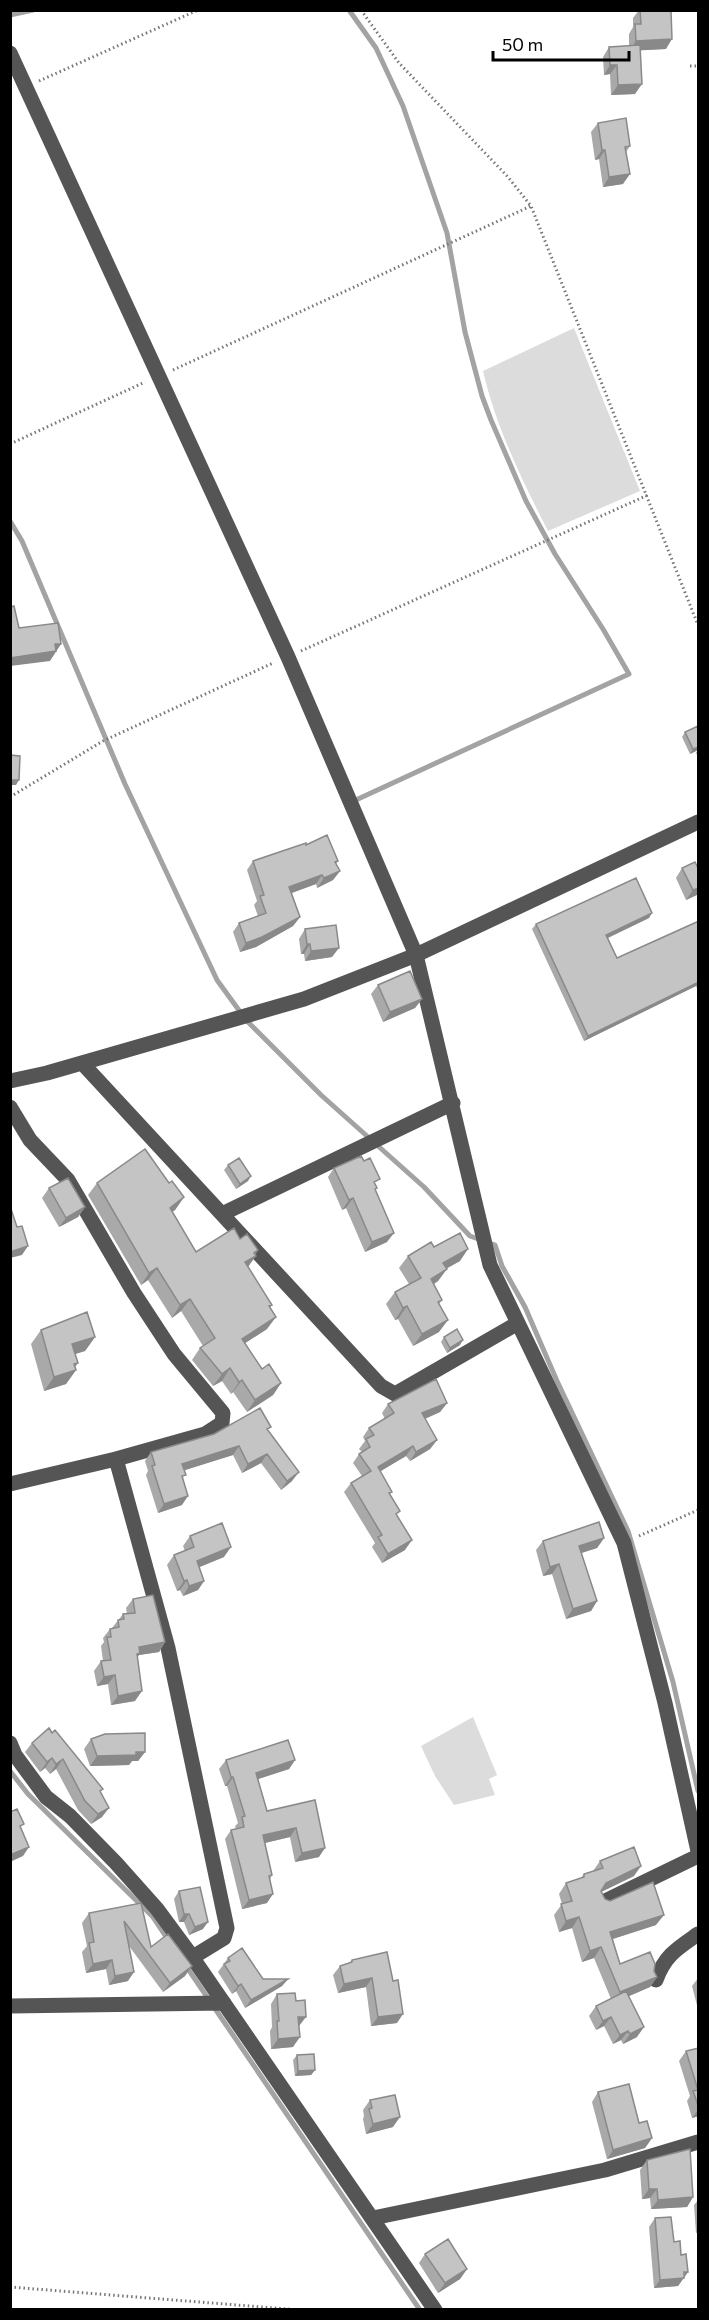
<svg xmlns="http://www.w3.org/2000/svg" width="709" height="2320" font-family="Commissioner,sans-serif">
<rect width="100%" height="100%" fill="#fff"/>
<!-- green -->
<path fill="#dcdcdc" d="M574 328 640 491 548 531C522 480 496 427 483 371Z
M473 1717 497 1775 489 1779 495 1795 454 1805 435 1776 421 1746Z"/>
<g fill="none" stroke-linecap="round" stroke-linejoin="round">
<!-- stream -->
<path stroke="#a3a3a3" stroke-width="5" d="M349 10 376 48 403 106 447 233 465 332 482 396 491 420 526 501 555 554 603 629 629 674 358 799
M10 15 33 10
M10 521 22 541 125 784 217 980 246 1020 321 1095 424 1187 470 1236 495 1245 502 1266 525 1307 557 1381 628 1531 673 1682 698 1791
M10 1771 28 1794 153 1917 169 1941
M186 1966 420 2310"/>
<!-- path -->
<path stroke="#777" stroke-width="3" stroke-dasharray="1.5 3" stroke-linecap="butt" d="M361 10 399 63 508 177 531 206 698 625
M690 66H698
M39 81 198 10
M173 370 531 206
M10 444 145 382
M301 651 648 495
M10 797 103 741 273 663
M639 1536 698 1510
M10 2287 300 2310"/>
<!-- minor -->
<path stroke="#555" stroke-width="15" d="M10 53 288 657 416 955 490 1265 624 1543 665 1703 698 1851
M82 1063 381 1386 395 1394 518 1323
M10 1081 47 1073 304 999 416 955 698 822
M10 1107 30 1140 68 1180 134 1293 174 1354 223 1413 222 1423 205 1434 116 1459 10 1484
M222 1214 453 1103
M116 1459 168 1648 227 1928 224 1938 193 1957
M10 1743 15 1755 46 1797 70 1816 116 1863 157 1909 188 1951 435 2310
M603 1902 698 1856
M656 1980C665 1955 678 1948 698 1934
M10 2006 224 2003
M373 2218 605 2170 698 2142"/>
</g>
<!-- wall -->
<path fill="#a9a9a9" d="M639 10H671L666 49 640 50 635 94 611 95 610 74 604 75 603 57 609 47 629 46V34L633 27V18Z
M598 123 630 146 626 152 623 184 603 187 599 159 595 160 591 132Z
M699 727V758L696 753 698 750 690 754 682 737 685 732Z
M306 845 338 861 336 864 340 871 333 880 317 888 316 884 292 893 300 917 293 926 256 947 240 952 233 932 239 923 258 916 254 905 257 901 247 870 253 861Z
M697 866 699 894 686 900 676 878 682 868Z
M649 918 608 938 617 958 699 921V988H697L696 986 584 1041 532 929 536 924Z
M305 929 332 957 305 961 304 954H301L299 939Z
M378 985 422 999 415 1008 383 1022 371 994Z
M228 1165 248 1181 236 1189 224 1170Z
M334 1168 376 1185 377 1188 375 1190 387 1242 365 1252 346 1208 342 1210 328 1177Z
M97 1183H169L184 1197 175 1210 172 1212 196 1252 240 1239 258 1250 248 1267 272 1305 270 1308 267 1329 245 1343 262 1369 281 1383 273 1395 247 1412 233 1392 231 1394 222 1381 213 1386 192 1360 200 1348 203 1346 181 1311 172 1318 148 1280 141 1285 88 1195Z
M49 1188 85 1207 78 1217 59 1227 42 1198Z
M434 1247 460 1261 447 1268 438 1281 434 1284 442 1300 439 1304V1332L413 1346 398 1319 395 1320 386 1304 395 1292 409 1284 399 1268 408 1256Z
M41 1330 95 1337 85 1351 75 1354V1366L76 1370 66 1384 44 1391 31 1344Z
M444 1337 460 1345 447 1353 441 1342Z
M447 1403 440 1412 425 1419 437 1440 430 1449 410 1461 406 1456 380 1471 392 1492 390 1494 397 1516 405 1550 382 1563 372 1547 375 1543 344 1492 351 1483 362 1476 353 1463 359 1454 362 1452 359 1449 365 1441 363 1437 369 1428 385 1419 382 1413 388 1404Z
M268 1431 292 1481 281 1490 261 1463 242 1473 233 1455 184 1470 183 1479 182 1505 158 1513 146 1475 148 1471 145 1461 151 1452Z
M190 1536 224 1557 199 1567 204 1581 198 1590 183 1596 180 1590 177 1591 167 1565 174 1555 185 1551 183 1546Z
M604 1538 597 1548 581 1553 597 1601 591 1611 566 1619 552 1574 543 1576 536 1550 543 1541Z
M133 1599 165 1642 159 1652 139 1655 137 1658 135 1701 111 1705 108 1684 97 1686 94 1671 101 1661H103L101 1646 104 1642 103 1638 110 1629 112 1628 123 1614H127L126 1608Z
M49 1728 101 1792 102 1817 91 1824 78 1810 56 1769 50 1774 45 1768 40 1772 25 1752 32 1743Z
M91 1739 145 1752 138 1761H132L129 1765 90 1766 84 1749Z
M226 1760H295L289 1769 258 1779 267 1811 315 1800 319 1857 295 1862 290 1837 265 1843 272 1875 270 1879 267 1903 242 1909 225 1839 231 1830 236 1829 235 1826 238 1823 227 1786H225L219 1769Z
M600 1861 634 1876 601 1892 605 1899 656 1925 613 1939 620 1964 654 1971 657 1977 650 1987 629 1996 637 2037 623 2044 621 2040 613 2044 604 2026 596 2030 589 2016 596 2006 611 1999 594 1958 582 1962 572 1928 559 1932 554 1915 562 1904 559 1894 566 1883 581 1878 584 1874 593 1871Z
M179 1891 203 1929 189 1935 184 1922H179L174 1899Z
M141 1903 151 1947 185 1976 163 1992 129 1946 128 1981 109 1985 106 1969 86 1973 82 1952 87 1946 82 1923 89 1913Z
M228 1958 263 1979H288L282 1986 245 2008 236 1991 232 1994 218 1972Z
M352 1960 393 1981 397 2023 371 2026 366 1987 338 1993 333 1975 340 1966 349 1963Z
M699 1977V2013L692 1986Z
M277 1994 299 2026 293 2047 271 2049 270 2031 272 2027 271 2004Z
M699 2048V2116L692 2118 687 2101 690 2096 679 2061 686 2051Z
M297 2055 315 2070 311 2075 295 2076 293 2060Z
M598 2092 639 2123 652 2138 645 2148 607 2159 592 2102Z
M370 2100 393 2127 366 2134 363 2119 364 2116 363 2110Z
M647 2160 693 2197 687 2207 651 2209 650 2198 642 2199 640 2170Z
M699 2199V2233H696L694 2205Z
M655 2218 674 2242 681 2255 688 2272 678 2286 654 2288 649 2227Z
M425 2254 467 2269 460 2279 438 2293 419 2263Z"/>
<!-- shaded-wall -->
<path fill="#898989" d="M672 39 666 49 629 51 636 41Z
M610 65H617L610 74 604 75Z
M642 84 635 94 611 95 618 85Z
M602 150H605L599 159 595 160Z
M630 174 623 184 603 187 609 177Z
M55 644H61L50 661 10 666V658Z
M699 747 698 750 690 754 693 749Z
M10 780H19L16 785H10Z
M340 871 333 880 317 888 324 878Z
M322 875 316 884 283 896 289 887Z
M699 888V894L686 900 693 890Z
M652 913 649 918 603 940 606 935Z
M300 917 293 926 256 947 240 952 246 943Z
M307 944H310L304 954H301Z
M339 948 332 957 305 961 311 951Z
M699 982 696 986 584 1041 588 1036Z
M422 999 415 1008 383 1022 390 1012Z
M251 1176 248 1181 236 1189 240 1184Z
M184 1197 175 1210 161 1220 170 1208Z
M353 1198 346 1208 342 1210 349 1200Z
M85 1207 78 1217 59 1227 66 1218Z
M394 1233 387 1242 365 1252 372 1242Z
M28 1246 22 1255 10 1258V1252Z
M468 1249 460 1261 435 1275 443 1263Z
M258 1250 253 1257 256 1256 247 1268 245 1262 254 1253Z
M157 1268 148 1280 141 1285 149 1273Z
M447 1269 438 1281 422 1291 431 1279Z
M190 1299 181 1311 172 1318 180 1305Z
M407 1306 398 1319 395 1320 403 1308Z
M276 1317 267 1329 233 1351 242 1339Z
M448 1320 439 1332 413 1346 422 1334Z
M95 1337 85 1351 62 1358 72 1344Z
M463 1340 460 1345 447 1353 450 1348Z
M78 1363 72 1371 76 1370 66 1384 44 1391 54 1377 74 1364Z
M230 1368 222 1381 213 1386 222 1374Z
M242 1380 233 1392 231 1394 239 1382Z
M281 1383 273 1395 247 1412 255 1400Z
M447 1403 440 1412 415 1423 422 1413Z
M437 1440 430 1449 410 1461 416 1452Z
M239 1446 233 1455 176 1473 182 1464Z
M413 1446 406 1456 371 1477 378 1467Z
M267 1454 261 1463 242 1473 248 1464Z
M299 1472 292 1481 281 1490 287 1481Z
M188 1496 182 1505 158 1513 164 1504Z
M604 1538 597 1548 572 1556 579 1546Z
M412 1540 405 1550 382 1563 388 1554Z
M231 1547 224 1557 190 1571 197 1561Z
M559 1564 552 1574 543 1576 550 1567Z
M187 1580 180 1590 177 1591 184 1581Z
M204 1581 198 1590 183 1596 189 1586Z
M597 1601 591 1611 566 1619 573 1609Z
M165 1642 159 1652 139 1655 133 1663 139 1647Z
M115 1675 108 1684 97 1686 104 1677Z
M142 1691 135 1701 111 1705 118 1696Z
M136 1752H145L138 1761H132L129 1765 90 1766 97 1756Z
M52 1758 45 1768 40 1772 47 1762Z
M63 1759 56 1769 50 1774 56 1764Z
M295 1760 289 1769 249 1782 256 1773Z
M231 1777H233L227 1786H225Z
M109 1808 102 1817 91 1824 98 1814Z
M296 1828 290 1837 256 1845 263 1835Z
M29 1847 23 1856 10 1862V1855Z
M325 1848 319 1857 295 1862 302 1853Z
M641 1866 634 1876 599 1893 606 1883Z
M273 1894 267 1903 242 1909 249 1900Z
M184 1914H189L184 1922H179Z
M664 1915 656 1925 603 1942 610 1932Z
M579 1917 572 1928 559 1932 566 1921Z
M208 1922 203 1929 189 1935 195 1927Z
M601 1947 594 1958 582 1962 590 1951Z
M112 1960 106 1969 86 1973 93 1964Z
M192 1966 185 1976 163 1992 170 1983Z
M134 1972 128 1981 109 1985 115 1976Z
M657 1977 650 1987 613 2003 620 1992Z
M372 1978 366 1987 338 1993 344 1984Z
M288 1979 282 1986 245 2008 251 2000Z
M241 1984 236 1991 232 1994 238 1986Z
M403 2014 397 2023 371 2026 378 2017Z
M298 2017H306L299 2026Z
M611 2017 604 2026 596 2030 603 2021Z
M644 2027 637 2037 623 2044 630 2034Z
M628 2031 621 2040 613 2044 620 2035Z
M300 2037 293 2047 271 2049 278 2039Z
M315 2070 311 2075 295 2076 298 2071Z
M699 2109V2116L692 2118Z
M400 2117 393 2127 366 2134 373 2124Z
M652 2138 645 2148 607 2159 613 2150Z
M649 2189H657L650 2198 642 2199Z
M693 2197 687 2207 651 2209 658 2200Z
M467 2269 460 2279 438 2293 445 2283Z
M684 2272H688L678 2286 654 2288 660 2280Z"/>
<!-- building -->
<path fill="#c4c4c4" stroke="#898989" stroke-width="1.5" d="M640 10H671L672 39 636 41 635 24H641Z
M640 45 642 84 618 85 617 65H610L609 47Z
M626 118 630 146 625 147 630 174 609 177 605 150H602L598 123Z
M14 606 19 628 58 623 61 644H55L56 651 10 658V607Z
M698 726 699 747 693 749 685 732Z
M10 755 20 756 19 780H10Z
M327 835 338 861 335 862 340 871 324 878 322 875 289 887 300 917 262 937 246 943 239 923 266 913 260 896 264 895 253 861 306 843V845Z
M695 862 697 866 699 865V888L693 890 682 868Z
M636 878 652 913 606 935 617 958 699 921V982L588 1036 536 924Z
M336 925 339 948 311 951 310 944H307L305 929Z
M410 971 422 999 390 1012 378 985Z
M145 1149 169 1183 172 1181 184 1197 170 1208 196 1252 234 1228 240 1239 247 1234 258 1250 254 1253 256 1256 245 1262 272 1305 269 1306 276 1317 242 1339 262 1369 269 1364 281 1383 255 1400 242 1380 239 1382 230 1368 222 1374 202 1350 200 1348 215 1338 190 1299 180 1305 157 1268 149 1273 97 1183Z
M361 1156 364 1161 370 1158 380 1179 374 1182 377 1188 375 1189 394 1233 372 1242 353 1198 349 1200 334 1168Z
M239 1158 251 1176 240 1184 228 1165Z
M68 1178 85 1207 66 1218 49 1188Z
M10 1206 17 1227 22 1226 28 1246 10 1252Z
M460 1233 468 1249 443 1263 447 1269 431 1279 442 1300 438 1302 448 1320 422 1334 407 1306 403 1308 395 1292 421 1278 408 1256 431 1242 434 1247Z
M87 1312 95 1337 72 1344 78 1363 74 1364 76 1370 54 1377 41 1330Z
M457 1329 463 1340 450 1348 444 1337Z
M436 1379 447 1403 422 1413 437 1440 416 1452 413 1446 378 1467 392 1492 389 1493 400 1511 396 1514 412 1540 388 1554 378 1537 382 1535 351 1483 371 1471 359 1454 370 1447 366 1439 374 1435 369 1428 394 1413 388 1404Z
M260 1408 271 1427 267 1429 299 1472 287 1481 267 1454 248 1464 239 1446 182 1464 186 1475 182 1476 188 1496 164 1504 152 1466 155 1465 151 1452 214 1434Z
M599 1522 604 1538 579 1546 597 1601 573 1609 559 1564 550 1567 543 1541Z
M222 1523 231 1547 197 1561 204 1581 189 1586 187 1580 184 1581 174 1555 194 1547 190 1536Z
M153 1595 165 1642 139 1647 140 1653 137 1654 142 1691 118 1696 115 1675 104 1677 101 1661 111 1660 107 1637H111L110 1629 119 1627 118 1620 124 1619 123 1614 135 1613 133 1599Z
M49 1728 52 1733 55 1730 103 1789 100 1791 109 1808 98 1814 85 1801 63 1759 56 1764 52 1758 47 1762 32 1743Z
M145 1733V1752H136V1755L97 1756 91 1739 105 1734Z
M288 1740 295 1760 256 1773 267 1811 315 1800 325 1848 302 1853 296 1828 263 1835 272 1875 269 1876 273 1894 249 1900 231 1830 244 1827 242 1817 245 1816 233 1777H231L226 1760Z
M17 1809 24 1824 20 1826 29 1847 10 1855V1812Z
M634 1847 641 1866 606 1883 601 1891 605 1899 610 1901 653 1882 664 1915 610 1932 620 1964 650 1952 655 1964 654 1971 657 1977 620 1992 601 1947 590 1951 579 1917 566 1921 561 1904 572 1901 566 1883 584 1877V1874L603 1868 600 1861Z
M200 1887 208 1922 195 1927 189 1914H184L179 1891Z
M141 1903 151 1947 168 1934 192 1966 170 1983 124 1921 134 1972 115 1976 112 1960 93 1964 89 1943 94 1942 89 1913Z
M242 1948 263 1979H288L251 2000 241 1984 238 1986 224 1964 230 1961 228 1958Z
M387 1952 393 1981 398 1980 403 2014 378 2017 372 1978 344 1984 340 1966 352 1962V1960Z
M626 1991 644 2027 630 2034 628 2031 620 2035 611 2017 603 2021 596 2006Z
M295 1993 296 2001 305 2000 306 2017H298L300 2037 278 2039 277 2021H279L277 1994Z
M699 2048V2108L693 2091 698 2090 686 2051Z
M314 2054 315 2070 298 2071 297 2055Z
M629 2084 639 2123 647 2121 652 2138 613 2150 598 2092Z
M395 2095 400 2117 373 2124 369 2109 372 2108 370 2100Z
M690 2149 693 2197 658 2200 657 2189H649L647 2160Z
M671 2217 674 2242 680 2241 681 2255 686 2254 688 2272H684V2278L660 2280 655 2218Z
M448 2239 467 2269 445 2283 425 2254Z"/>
<!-- border -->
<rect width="709" height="2320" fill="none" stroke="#000000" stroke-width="24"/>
<!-- scale -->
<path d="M493 51v9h136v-9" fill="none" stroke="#000000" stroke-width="3"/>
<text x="502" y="51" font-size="18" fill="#000000" stroke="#ffffff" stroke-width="4.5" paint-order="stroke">50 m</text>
</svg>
